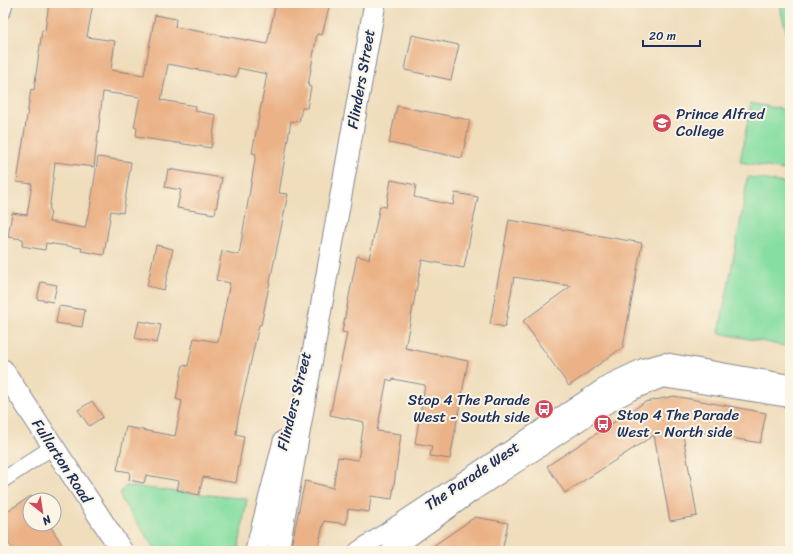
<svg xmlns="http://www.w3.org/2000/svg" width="793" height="554" font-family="Sriracha,sans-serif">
<rect width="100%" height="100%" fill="#fcf5e5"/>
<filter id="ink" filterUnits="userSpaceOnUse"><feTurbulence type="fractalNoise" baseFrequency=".025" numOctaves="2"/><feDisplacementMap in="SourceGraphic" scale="8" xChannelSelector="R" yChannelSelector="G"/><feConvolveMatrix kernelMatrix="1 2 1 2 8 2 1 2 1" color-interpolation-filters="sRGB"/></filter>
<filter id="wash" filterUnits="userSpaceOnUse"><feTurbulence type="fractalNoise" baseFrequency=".012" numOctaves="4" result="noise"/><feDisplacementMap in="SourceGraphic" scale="16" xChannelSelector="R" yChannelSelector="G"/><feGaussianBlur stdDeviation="0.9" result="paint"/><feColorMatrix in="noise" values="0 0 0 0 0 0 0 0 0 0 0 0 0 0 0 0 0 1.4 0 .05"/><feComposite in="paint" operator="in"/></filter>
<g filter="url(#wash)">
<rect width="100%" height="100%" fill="#efddbb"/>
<!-- green -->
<path fill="#86dea2" stroke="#508680" d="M781 3H790V45L781 12Z
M751 103 790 111V171L740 162Z
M749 177 790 184V347L719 333 743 208 747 179Z
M126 486 247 499 238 551H157L122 501C119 494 120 491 126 486Z"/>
<g id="blocks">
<!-- building -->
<path fill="#ebb287" d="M49 3H93L87 37 115 41 111 70 144 75 155 15 176 19 175 27 267 44 276 3H330L322 35 317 34 308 86 311 87 307 108H302L299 122 291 121 279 193 288 194 261 325H259L238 419 236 434 244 436 236 483 203 477 199 495 177 490 179 481 146 475 144 483 129 480 130 472 117 470 126 427 175 436 182 401 176 399 183 365 188 366 194 338 218 342 230 283 216 280 222 251 239 255 256 154 252 153 267 74 238 68 236 77 168 64 161 100 196 106 195 111 216 115 211 148 136 137 137 128 134 127 140 97 103 92 94 167 55 162 49 212H51L49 222 85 228 88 214 89 215 98 157 131 162 123 213 111 211 104 255 81 251 82 248 46 243 45 250 22 246 23 239 8 237 12 213 27 215 32 184 17 182 31 89 34 90 42 30 45 31Z
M412 35 459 45 451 80 405 70Z
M397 106 470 120 462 158 389 143Z
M168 169 222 178 215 214 177 208 181 190 165 187Z
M391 180 416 185 414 197 453 205 455 193 478 197 464 268 422 260 405 348 468 361 450 459 430 456 432 446 415 443 425 385 393 379 392 381 387 379 377 431 401 434 392 499 371 496 369 512 348 509 346 524 324 521 317 551H290L305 481 333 488 338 457 358 460 364 422 330 415 347 333 342 332 357 256 369 259 380 206 386 207Z
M509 220 642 243 623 347 569 386 523 321 571 286 514 277 505 327 490 324Z
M156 245 173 249 164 290 147 286Z
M41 282 57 285 53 302 37 299Z
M59 306 85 310 82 327 56 323Z
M139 321 161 325 157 343 135 338Z
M674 396 766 413 760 443 682 429 697 516 670 521 654 435 565 493 547 466 645 402Z
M92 401 103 417 89 426 78 410Z
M31 496 34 500H30V524H49L66 551H14L3 534V514Z
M475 517 508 523 502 551H426Z"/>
</g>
</g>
<g filter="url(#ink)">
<use href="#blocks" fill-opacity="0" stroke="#85868c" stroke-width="1"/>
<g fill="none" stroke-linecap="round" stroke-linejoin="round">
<!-- minor casing -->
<g stroke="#85868c" stroke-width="17">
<path id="minor" d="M3 11 5 3
M3 480 54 446"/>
</g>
<!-- tertiary casing -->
<g stroke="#85868c" stroke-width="20">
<path id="tertiary" d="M358 551 611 383 643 368 665 362 790 384
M390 551 471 493 598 409 631 391 663 378 790 398"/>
</g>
<!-- secondary casing -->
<g stroke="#85868c" stroke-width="23">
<path id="secondary" d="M3 370 122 551
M256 551 284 441
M278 551 375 3"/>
</g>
<!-- minor -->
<use href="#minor" stroke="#fff" stroke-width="15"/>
<!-- tertiary -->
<use href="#tertiary" stroke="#fff" stroke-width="18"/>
<!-- secondary -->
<use href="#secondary" stroke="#fff" stroke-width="21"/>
</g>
</g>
<!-- icons -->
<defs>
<g id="school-disc" transform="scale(1)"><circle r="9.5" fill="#d1495b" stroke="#fcf5e5"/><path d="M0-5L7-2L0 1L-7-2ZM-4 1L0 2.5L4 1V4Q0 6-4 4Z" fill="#fff"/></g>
<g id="bus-disc" transform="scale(1)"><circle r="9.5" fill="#d1495b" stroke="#fcf5e5"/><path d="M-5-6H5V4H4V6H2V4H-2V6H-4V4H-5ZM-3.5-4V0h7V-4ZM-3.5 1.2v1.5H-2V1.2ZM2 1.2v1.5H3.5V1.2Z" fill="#fff"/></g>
</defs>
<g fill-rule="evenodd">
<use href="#school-disc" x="662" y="123"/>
<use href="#bus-disc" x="544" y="409"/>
<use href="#bus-disc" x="603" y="424"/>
</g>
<g text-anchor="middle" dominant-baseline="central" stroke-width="4" stroke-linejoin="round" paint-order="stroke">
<!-- street labels -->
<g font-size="15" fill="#1b2f5e" stroke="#fcf5e5">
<text transform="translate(361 79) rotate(-80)">Flinders Street</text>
<text transform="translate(294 401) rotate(-76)">Flinders Street</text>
<text transform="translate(62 461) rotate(57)">Fullarton Road</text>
<text transform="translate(472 476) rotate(-34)">The Parade West</text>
</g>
<!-- poi labels -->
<g font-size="15" fill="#1b2f5e" stroke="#fcf5e5" text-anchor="start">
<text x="676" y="114">Prince Alfred<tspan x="676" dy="17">College</tspan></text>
<text x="530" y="400" text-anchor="end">Stop 4 The Parade<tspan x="530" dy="17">West - South side</tspan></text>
<text x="617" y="415">Stop 4 The Parade<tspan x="617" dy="17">West - North side</tspan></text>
</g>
</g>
<!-- margin -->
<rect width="793" height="554" fill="none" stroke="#fcf5e5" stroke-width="16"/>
<!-- north arrow -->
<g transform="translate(42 512) rotate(150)"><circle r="19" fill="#fcf5e5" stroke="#a2a6af"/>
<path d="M0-3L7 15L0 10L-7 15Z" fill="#d1495b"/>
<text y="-6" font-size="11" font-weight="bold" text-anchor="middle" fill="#1b2f5e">N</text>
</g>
<!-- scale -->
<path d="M643 40v6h57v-6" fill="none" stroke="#1b2f5e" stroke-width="2"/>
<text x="649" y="40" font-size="12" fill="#1b2f5e" stroke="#fcf5e5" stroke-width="3" paint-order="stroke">20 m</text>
</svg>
